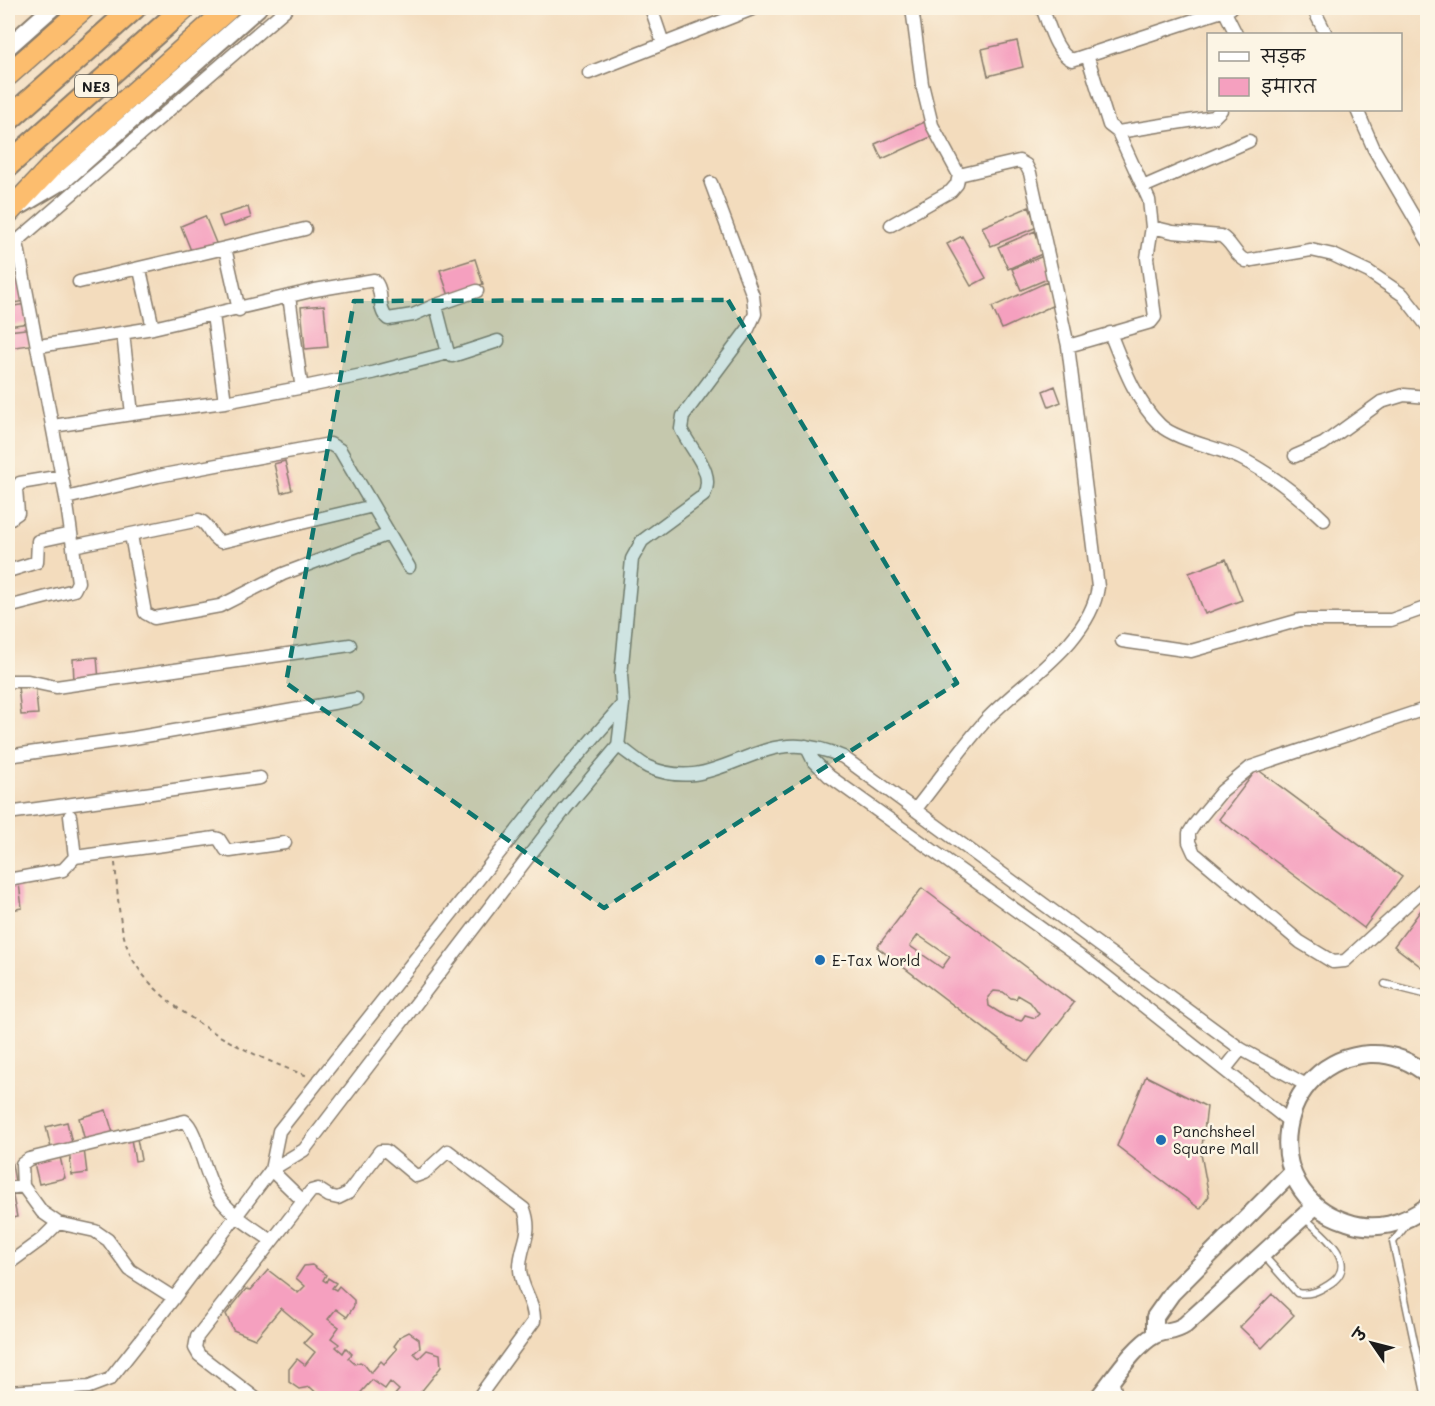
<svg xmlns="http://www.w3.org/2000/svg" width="1435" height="1406" font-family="Mali,'Playpen Sans Deva',sans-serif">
<rect width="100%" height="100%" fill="#fcf5e5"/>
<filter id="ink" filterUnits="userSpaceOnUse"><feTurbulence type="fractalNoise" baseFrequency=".0167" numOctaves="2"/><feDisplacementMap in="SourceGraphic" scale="12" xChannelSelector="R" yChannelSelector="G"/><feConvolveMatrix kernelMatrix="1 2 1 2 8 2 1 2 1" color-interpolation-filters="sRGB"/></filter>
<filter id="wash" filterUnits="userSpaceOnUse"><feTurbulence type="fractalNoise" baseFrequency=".008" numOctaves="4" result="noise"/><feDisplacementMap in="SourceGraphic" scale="24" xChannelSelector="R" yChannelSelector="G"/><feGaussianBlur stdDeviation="1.35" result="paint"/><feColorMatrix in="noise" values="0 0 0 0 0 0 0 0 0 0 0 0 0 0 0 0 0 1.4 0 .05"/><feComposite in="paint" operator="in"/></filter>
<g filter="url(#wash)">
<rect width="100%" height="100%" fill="#f3dcbd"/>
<g id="blocks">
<!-- building -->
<path fill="#f5a0bf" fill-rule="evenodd" d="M1017 41 1023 67 988 76 982 49Z
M927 121 933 136 882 159 875 144Z
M248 207 251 218 223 227 219 216Z
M1029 207 1037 227 991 246 982 227Z
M205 216 216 243 192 253 181 226Z
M1035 231 1044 253 1008 269 998 247Z
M962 236 986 278 971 286 947 244Z
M1043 256 1052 277 1021 290 1012 269Z
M475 259 483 284 449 296 440 270Z
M22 279 25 301 8 304V281Z
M1047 282 1056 304 1002 329 992 307Z
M26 304 29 323 8 326V307Z
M324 305 328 347 305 349 301 307Z
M34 328 36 344 8 348V331Z
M1055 386 1061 402 1049 407 1043 391Z
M285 461 292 490 281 493 274 464Z
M1226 559 1242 600 1205 614 1189 573Z
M97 657 99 680 74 682 73 659Z
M35 684 38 714 21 715 18 686Z
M1257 769 1402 877 1364 928 1219 819Z
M19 883 22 908 11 910 8 885Z
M922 888 1074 1003 1028 1062 877 947ZM918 935 950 957 942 968 910 946ZM994 991 1003 992 1011 998 1016 999 1018 995 1030 1002 1039 1014 1035 1018 1025 1015 1021 1021 1005 1016 989 1006 988 997Z
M1428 909V972L1394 946 1421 910 1424 912Z
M1146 1076 1207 1107 1201 1154 1209 1196 1200 1209 1117 1146Z
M106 1110 113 1133 85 1141 79 1118Z
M67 1122 73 1147 52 1152 46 1127Z
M136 1133 141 1160 135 1161 130 1134Z
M84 1149 87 1173 72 1175 69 1150Z
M8 1152H10L15 1182 8 1183Z
M60 1157 65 1178 39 1184 34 1163Z
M12 1192 17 1217 8 1219V1193Z
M312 1265 326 1275 323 1280 326 1282 328 1278 336 1283 332 1288 336 1290 339 1286 354 1300V1306L347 1317 336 1309 328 1319 339 1327 331 1338 339 1344 336 1347 343 1353 346 1348 352 1354 348 1358 355 1364 360 1362 364 1364 371 1373 381 1361 384 1364 397 1349 394 1346 401 1336 409 1332 419 1339 420 1348 414 1353 419 1358 427 1350 440 1354 441 1367 416 1398H396L394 1396 399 1390 390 1382 385 1389 372 1380 356 1398H322L310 1387 299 1389 289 1382V1369L297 1359 305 1365 315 1352 304 1343 312 1334 281 1308 255 1339 233 1330 226 1314 246 1289 251 1290 268 1270 298 1293 305 1286 296 1278 304 1266Z
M1272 1294 1294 1315 1262 1348 1240 1327Z"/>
</g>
</g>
<g filter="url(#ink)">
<use href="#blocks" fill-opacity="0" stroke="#887c6c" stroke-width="1.5"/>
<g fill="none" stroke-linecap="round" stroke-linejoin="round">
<!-- service casing -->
<g stroke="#887c6c" stroke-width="9">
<path id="service" d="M1385 984 1428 995
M1407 1224 1393 1242 1426 1398
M1264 1256 1297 1293C1309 1295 1317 1292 1328 1285 1363 1264 1322 1233 1303 1217"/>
</g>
<!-- minor casing -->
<g stroke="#887c6c" stroke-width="15">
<path id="minor" d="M651 8 663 43
M1042 8C1049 23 1055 53 1072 60L1231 8
M1313 8 1326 34
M1224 10 1236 34
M1087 55 1109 125 1118 132 1214 117 1221 110
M589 73 755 8
M1357 110 1374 149 1428 241
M1143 187 1249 141
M891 225 951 191 957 184 959 175 932 125 922 84 912 8
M1152 227 1173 232 1221 236C1232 242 1235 256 1246 261L1311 250 1333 255 1369 272 1403 295 1428 327
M8 249 287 8
M140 270 153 328
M79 282 225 248
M289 296 301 383 304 387 372 373 448 353
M431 307 477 291
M239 310 225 248 305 229
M213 315 225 402
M123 333 132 414 225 402 304 387
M1110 333C1122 363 1136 402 1160 425 1174 439 1219 448 1240 458 1272 474 1299 496 1324 520
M39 346 153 328 315 290 374 280C385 291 376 309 388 319L413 315 431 307 437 310 448 353 452 356 498 341
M1068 346 1151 322 1155 317 1147 258 1152 227 1149 200 1118 132
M53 426 132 414
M1295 456 1323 444 1381 402 1404 395 1428 397
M66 498 158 476 330 444 340 450 347 462 409 567
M8 520 18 513 16 489 20 483 62 476
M131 535 145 613 154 618 220 606 283 574 389 534
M73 546 199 520C211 525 209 538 221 542L373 506
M8 571 37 562 38 541 71 534
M8 607 74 590 78 582 66 498 17 242
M1122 641 1191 651 1300 620H1391L1428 607
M8 681H28L56 687 350 645
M1428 708 1251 767 1222 791 1194 825 1189 833V842L1194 853 1300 942 1333 962 1345 961 1428 885
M618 746C628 752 638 762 648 767 696 787 724 763 767 750 793 742 819 746 843 757L1241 1049 1308 1086
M806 746 813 760 829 776 1088 962 1289 1121
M8 756 134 738 356 699
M915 810C939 780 961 748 987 719 1023 681 1090 642 1098 587L1068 346 1030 173 1026 165 1019 161 959 175
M8 813 260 778
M75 857 215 838 219 839 226 850 230 851 285 843
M8 880 63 870 75 857 70 816
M1225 1069 1241 1049
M271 1170 279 1131 561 775 623 704
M271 1170 303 1201
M8 1188 23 1186
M272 1241C252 1227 229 1214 216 1193 205 1175 196 1128 185 1121L29 1159 22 1164 23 1186 42 1212 58 1223 95 1231 108 1240 130 1270 174 1298 271 1170 304 1150 565 809 618 746 623 704 621 675 632 559 642 541 703 496C717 473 691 451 681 429L683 416 748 329 755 314 753 296 711 183
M8 1264 42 1239 58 1223
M1112 1380 1117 1398
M8 1392 89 1387 110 1379 174 1298
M255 1398 199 1355 195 1348 197 1337 311 1191 318 1189 329 1196 338 1198 348 1193 380 1151H386L416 1176 424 1173 448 1151 524 1209C534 1236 519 1245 520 1270 521 1289 535 1302 534 1321L478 1398"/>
</g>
<!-- tertiary casing -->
<g stroke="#887c6c" stroke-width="20">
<path id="tertiary" d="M8 47 52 8
M22 205 64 180 258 8
M1428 1075C1411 1061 1392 1053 1370 1054 1277 1059 1253 1192 1347 1222 1375 1232 1404 1224 1428 1206
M1155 1335V1317L1172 1293 1291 1173
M1098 1398C1113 1380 1134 1346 1155 1335 1165 1330 1173 1333 1185 1325L1315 1206"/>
</g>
<!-- trunk casing -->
<g stroke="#887c6c" stroke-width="24">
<path id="trunk" d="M8 75 84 8
M8 213 50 168 229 8"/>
</g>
<!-- motorway casing -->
<g stroke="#887c6c" stroke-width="26">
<path id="motorway" d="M8 120 134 8
M8 165 184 8"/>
</g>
<!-- path -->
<path stroke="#887c6c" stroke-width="2" stroke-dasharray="4.5 4.5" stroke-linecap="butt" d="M115 863C118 892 118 927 130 954 156 1009 251 1057 308 1076"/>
<!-- service -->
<use href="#service" stroke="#fff" stroke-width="6"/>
<!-- minor -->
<use href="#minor" stroke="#fff" stroke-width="12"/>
<!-- tertiary -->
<use href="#tertiary" stroke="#fff" stroke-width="16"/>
<!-- trunk -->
<use href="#trunk" stroke="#fcbd6e" stroke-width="21"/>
<!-- motorway -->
<use href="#motorway" stroke="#fcbd6e" stroke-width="22"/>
</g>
</g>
<!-- marked area -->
<path fill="#0f766e" fill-opacity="0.2" stroke="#0f766e" stroke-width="4.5" stroke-dasharray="12 8" stroke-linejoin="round" d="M728 300 957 683 604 908 286 683 354 301Z"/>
<!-- markers -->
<g fill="#1f6fb2" stroke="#fcf5e5" stroke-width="2">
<circle cx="820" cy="960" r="6"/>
<circle cx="1161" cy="1140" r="6"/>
</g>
<g text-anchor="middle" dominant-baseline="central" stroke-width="5" stroke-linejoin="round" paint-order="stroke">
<!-- shield labels -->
<rect fill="#fcf5e5" stroke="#5f5d58" stroke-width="1.5" x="75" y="75" width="42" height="22" rx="4.5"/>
<g font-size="14" font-weight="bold" fill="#1c1c1c">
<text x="96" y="86">NE3</text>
</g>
<!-- poi labels -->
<g font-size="15" fill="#1c1c1c" stroke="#fcf5e5" text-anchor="start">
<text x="832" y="960">E-Tax World</text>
<text x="1173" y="1131">Panchsheel<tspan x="1173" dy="17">Square Mall</tspan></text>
</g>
</g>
<!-- margin -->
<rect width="1435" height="1406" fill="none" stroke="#fcf5e5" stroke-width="30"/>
<!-- legend -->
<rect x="1207" y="33" width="195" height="78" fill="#fcf5e5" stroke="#a29e95" stroke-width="1.5"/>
<rect x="1219" y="52" width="30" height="9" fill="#ffffff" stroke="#a29e95" stroke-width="1.5"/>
<text x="1261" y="63" font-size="18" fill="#1c1c1c">सड़क</text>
<rect x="1219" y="78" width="30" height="18" fill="#f5a0bf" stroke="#a29e95" stroke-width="1.5"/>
<text x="1261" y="93" font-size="18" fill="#1c1c1c">इमारत</text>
<!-- north arrow -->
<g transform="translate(1372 1343) rotate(305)" stroke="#fcf5e5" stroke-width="4.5" paint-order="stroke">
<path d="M0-4.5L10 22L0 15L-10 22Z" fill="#1c1c1c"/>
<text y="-9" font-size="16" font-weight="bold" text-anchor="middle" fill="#1c1c1c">उ</text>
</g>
</svg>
